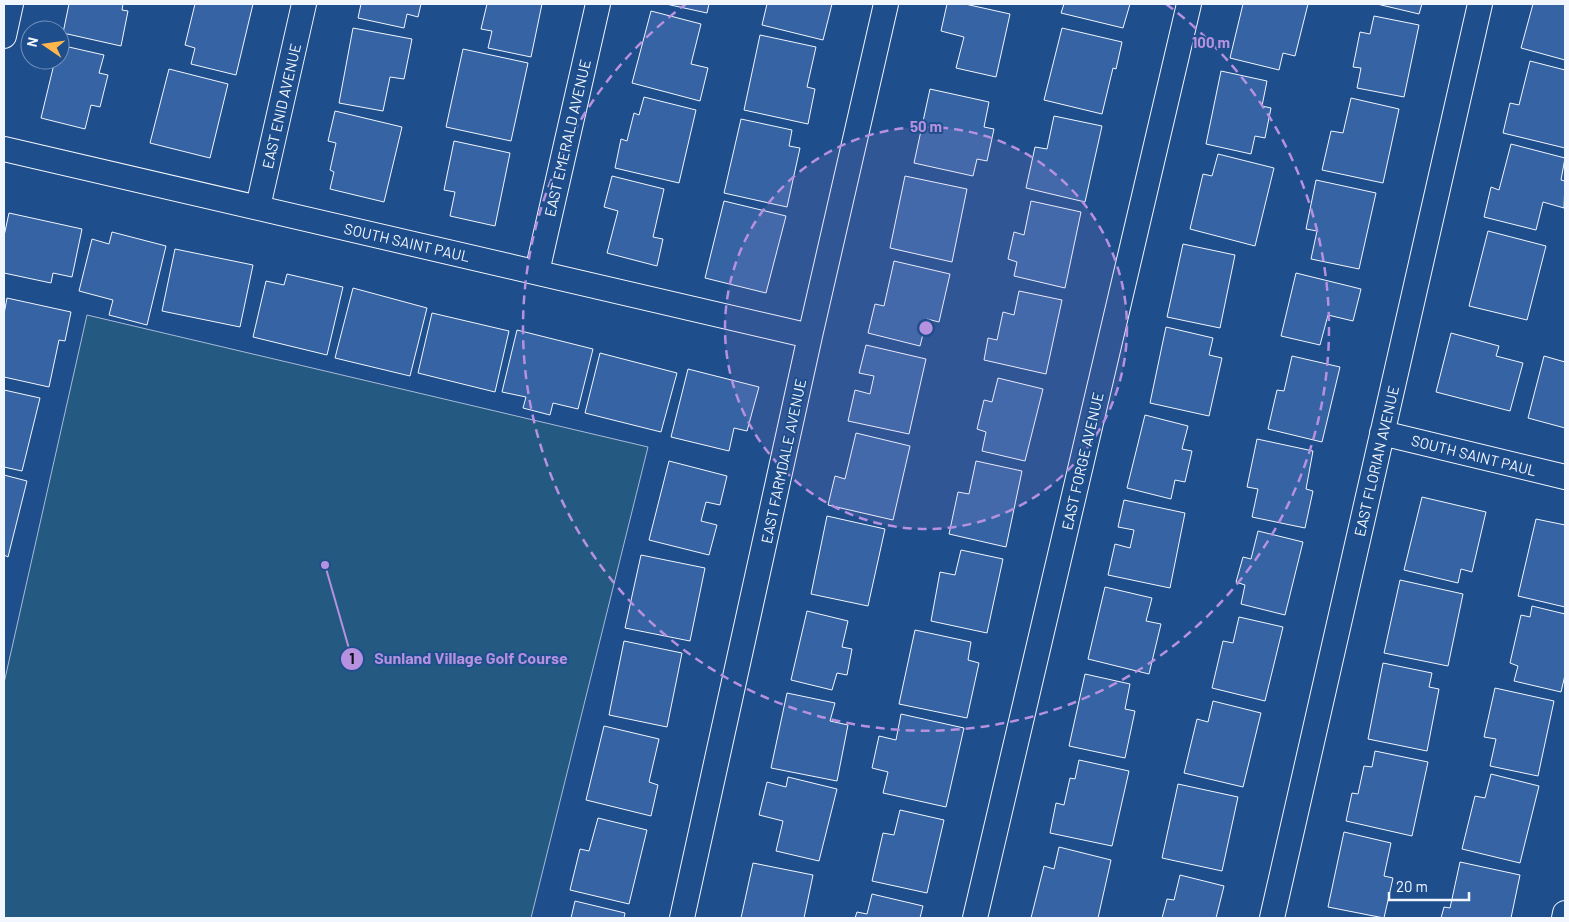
<svg xmlns="http://www.w3.org/2000/svg" width="1569" height="922" font-family="Barlow,sans-serif">
<rect width="100%" height="100%" fill="#1f4e8c"/>
<!-- green -->
<path fill="#245a82" stroke="#a8bbd7" d="M87 315 648 447 531 918H4V683Z"/>
<!-- building -->
<path fill="#3563a3" stroke="#f2f6ff" d="M69 4H123L122 10 128 11 121 46 63 33Z
M195 4H253L236 75 191 64 195 48 185 45Z
M361 4H421L418 17 407 14 404 28 358 18Z
M487 4H542L531 57 488 48 492 31 481 29Z
M666 4H709L707 13Z
M767 4H832L823 40 762 25Z
M947 4H965L1010 14 996 77 956 68 964 37 941 31Z
M1064 4H1130L1123 28 1061 13Z
M1243 4H1308L1295 56 1283 53 1279 70 1230 58Z
M1377 4H1422L1419 14Z
M1533 4H1565V60L1521 48Z
M651 11 701 24 691 64 708 68 700 101 632 83Z
M1374 16 1419 25 1404 97 1357 88 1361 68 1353 67 1360 32 1370 34Z
M353 28 412 39 404 79 390 77 383 111 339 103Z
M1062 28 1122 42 1116 69 1113 68 1102 114 1044 100Z
M760 35 816 47 807 87 815 89 808 124 744 110Z
M60 45 104 55 99 73 108 75 100 107 91 105 85 129 41 118 55 60H60Z
M463 49 528 63 511 141 446 127Z
M1530 61 1565 70V148L1503 133 1510 103 1519 105Z
M169 69 228 84 210 158 150 143Z
M1221 71 1267 81 1262 106 1271 108 1265 138 1255 136 1251 154 1206 144Z
M930 89 989 102 984 127 994 129 987 161 977 159 973 176 914 163Z
M644 97 696 110 679 183 615 168 621 139 627 141 634 113 639 115Z
M1351 98 1399 109 1383 183 1322 170 1331 131 1343 133Z
M335 111 402 127 384 202 330 189 334 172 330 170 336 143 328 141Z
M1054 116 1102 126 1085 202 1026 188 1035 147 1047 149Z
M741 119 792 130 789 146 800 148 787 207 724 193Z
M454 141 510 153 495 226 450 216 455 192 444 190Z
M1511 144 1565 158 1561 180 1565 181 1564 208 1543 202 1536 230 1484 217 1491 187 1499 190Z
M1218 154 1274 168 1255 246 1190 229 1203 174 1212 176Z
M612 176 664 189 653 237 663 239 657 266 607 253 618 211 604 207Z
M905 176 967 189 952 262 890 248Z
M1316 180 1376 193 1359 269 1311 259 1317 231 1306 229Z
M724 201 786 216 766 293 705 278Z
M1031 201 1081 212 1065 288 1014 276 1017 262 1008 259 1014 232 1024 235Z
M9 213 82 229 72 277 53 273 51 283 4 273V236Z
M1488 231 1546 246 1527 320 1469 306Z
M112 232 166 246 147 325 109 315 113 300 79 291 92 239 109 244Z
M1183 244 1235 255 1220 328 1167 317Z
M175 249 253 265 240 327 162 311Z
M894 261 950 274 939 322 927 319 920 346 868 333 875 304 884 306Z
M1296 273 1361 289 1353 321 1328 315 1320 345 1281 336Z
M287 274 343 287 327 355 253 337 266 281 284 285Z
M353 288 427 308 410 376 335 358Z
M1019 291 1062 300 1046 374 984 360 988 338 997 340 1003 312 1014 315Z
M7 298 71 312 65 341 59 340 49 387 4 377V314Z
M432 313 509 331 495 392 418 373Z
M1166 327 1213 338 1209 355 1222 358 1209 416 1150 403Z
M517 330 593 349 578 409 553 403 550 415 523 408 526 397 502 392Z
M1451 333 1499 346 1496 356 1523 363 1510 411 1436 392Z
M866 345 926 359 909 434 848 421 855 390 870 394 874 376 859 373Z
M600 353 677 373 661 432 585 413Z
M1292 356 1340 367 1322 442 1268 429 1277 390 1284 391Z
M1544 356 1565 362V428L1528 418Z
M688 369 759 387 747 431 734 428 729 451 671 437Z
M998 378 1043 389 1025 461 982 451 986 432 977 429 984 400 992 402Z
M4 390 40 398 22 471 4 467Z
M1145 415 1188 426 1182 449 1192 451 1185 482 1175 480 1171 499 1127 488Z
M856 433 910 446 893 520 828 505 835 476 845 479Z
M1257 439 1313 451 1306 489 1313 491 1305 528 1252 517 1258 489 1247 487Z
M669 461 727 476 720 505 706 502 701 521 717 525 709 555 649 540Z
M976 461 1022 471 1006 547 949 534 958 492 969 494Z
M4 475 27 481 8 557 4 555Z
M1422 497 1486 512 1472 572 1461 569 1458 583 1404 570Z
M1124 500 1185 513 1170 588 1108 575 1115 544 1130 548 1134 530 1118 527Z
M827 516 885 529 868 606 811 594Z
M1536 519 1565 525V607L1518 596Z
M1258 531 1303 542 1285 615 1241 604 1245 585 1236 582 1243 557 1251 559Z
M961 550 1003 559 987 633 931 621 940 572 955 575Z
M641 555 705 568 690 641 625 628Z
M1400 580 1463 594 1448 666 1384 653Z
M1105 587 1152 598 1146 621 1161 624 1149 674 1088 659Z
M1532 606 1565 614V675L1561 692 1514 681 1518 666 1510 663 1521 615 1530 617Z
M807 611 848 621 842 647 852 649 847 675 837 673 832 690 791 680Z
M1239 617 1283 627 1265 701 1212 688 1223 641 1233 643Z
M915 630 971 642 968 660 979 663 967 718 899 704Z
M624 641 682 653 667 727 609 715Z
M1383 663 1432 673 1429 687 1439 689 1427 751 1368 739Z
M1085 674 1130 684 1125 709 1135 711 1125 758 1069 746Z
M1495 688 1554 701 1538 776 1490 766 1496 739 1484 737Z
M787 693 835 703 830 721 848 725 837 781 771 768Z
M1213 701 1261 713 1243 787 1184 773 1197 719 1208 722Z
M901 714 964 728 946 807 883 793 888 772 872 768 879 736 896 740Z
M604 726 659 739 649 782 658 785 651 816 586 800Z
M1375 751 1428 762 1412 836 1346 821 1352 793 1358 794 1364 766 1372 767Z
M1079 760 1129 771 1112 846 1050 833 1056 803 1064 805 1070 778 1075 779Z
M1491 774 1539 786 1520 863 1462 849 1475 796 1485 798Z
M788 777 837 789 819 861 776 851 783 821 759 815 767 782 786 787Z
M1178 784 1238 797 1222 871 1162 858Z
M900 810 944 820 927 893 872 881 883 833 894 835Z
M598 818 647 830 629 904 570 890 580 849 589 851Z
M1344 832 1391 843 1384 876 1393 878 1384 918 1328 907Z
M1059 847 1111 860 1098 918H1031L1044 866 1054 869Z
M1460 862 1520 875 1511 918H1441L1444 907 1450 908Z
M753 863 813 875 804 918H741Z
M1180 875 1224 886 1216 918H1162L1167 899 1174 900Z
M872 894 923 906 920 918H855L857 912 867 914Z
M575 901 625 913 624 918H571Z"/>
<g fill="none" stroke-linecap="round" stroke-linejoin="round">
<!-- street casing -->
<g stroke="#f2f6ff" stroke-width="26">
<path id="street" d="M4 36 11 4
M4 149 810 336
M258 207 304 4
M537 272 598 4
M1382 433 1565 477
M682 918 810 336 886 4
M975 918 1189 4
M1272 918 1480 4
M1564 918 1565 913"/>
</g>
<!-- street -->
<use href="#street" stroke="#1f4e8c" stroke-width="24"/>
</g>
<!-- distance rings -->
<circle cx="926" cy="328" r="201" fill="#b691df" fill-opacity=".12"/>
<g fill="none" stroke="#b691df" stroke-width="2.5" stroke-dasharray="9 6">
<circle cx="926" cy="328" r="201"/>
<path d="M1166 4A403 403 0 1 1 686 4"/>
</g>
<g text-anchor="middle" dominant-baseline="central" stroke-width="4" stroke-linejoin="round" paint-order="stroke">
<!-- street labels -->
<g font-size="15" fill="#f2f6ff" stroke="#1f4e8c">
<text transform="translate(281 106) rotate(-77)">EAST ENID AVENUE</text>
<text transform="translate(567 138) rotate(-77)">EAST EMERALD AVENUE</text>
<text transform="translate(407 242) rotate(13)">SOUTH SAINT PAUL</text>
<text transform="translate(1474 455) rotate(14)">SOUTH SAINT PAUL</text>
<text transform="translate(783 461) rotate(-78)">EAST FARMDALE AVENUE</text>
<text transform="translate(1082 461) rotate(-77)">EAST FORGE AVENUE</text>
<text transform="translate(1376 461) rotate(-77)">EAST FLORIAN AVENUE</text>
</g>
</g>
<circle cx="926" cy="328" r="8" fill="#b691df" stroke="#1f4e8c" stroke-width="2.5"/>
<g font-size="15" text-anchor="middle" font-weight="bold" fill="#b691df" stroke="#1f4e8c" stroke-width="4" stroke-linejoin="round" paint-order="stroke">
<text x="1211" y="48">100 m</text>
<text x="926" y="132">50 m</text>
</g>
<!-- callouts -->
<path fill="none" stroke="#b691df" stroke-width="2" d="M325 565L352 659"/>
<g fill="#b691df" stroke="#1f4e8c" stroke-width="2">
<circle cx="325" cy="565" r="5"/>
<circle cx="352" cy="659" r="12"/>
</g>
<g font-size="15" text-anchor="middle" font-weight="bold" fill="#111">
<text x="352" y="664">1</text>
</g>
<g font-size="16" text-anchor="middle" font-weight="bold" fill="#b691df" stroke="#1f4e8c" stroke-width="4" stroke-linejoin="round" paint-order="stroke">
<text x="471" y="664">Sunland Village Golf Course</text>
</g>
<!-- border -->
<rect width="1569" height="922" fill="none" stroke="#f2f6ff" stroke-width="10"/>
<!-- north arrow -->
<g transform="translate(45 45) rotate(283)"><circle r="24" fill="#1f4e8c" stroke="#7391ba"/>
<path d="M0-4L9 19L0 12L-9 19Z" fill="#ffb74d"/>
<text y="-8" font-size="14" font-weight="bold" text-anchor="middle" fill="#f2f6ff">N</text>
</g>
<!-- scale -->
<path d="M1389 892v8h80v-8" fill="none" stroke="#f2f6ff" stroke-width="2.5"/>
<text x="1396" y="892" font-size="15" fill="#f2f6ff" stroke="#1f4e8c" stroke-width="4" paint-order="stroke">20 m</text>
</svg>
